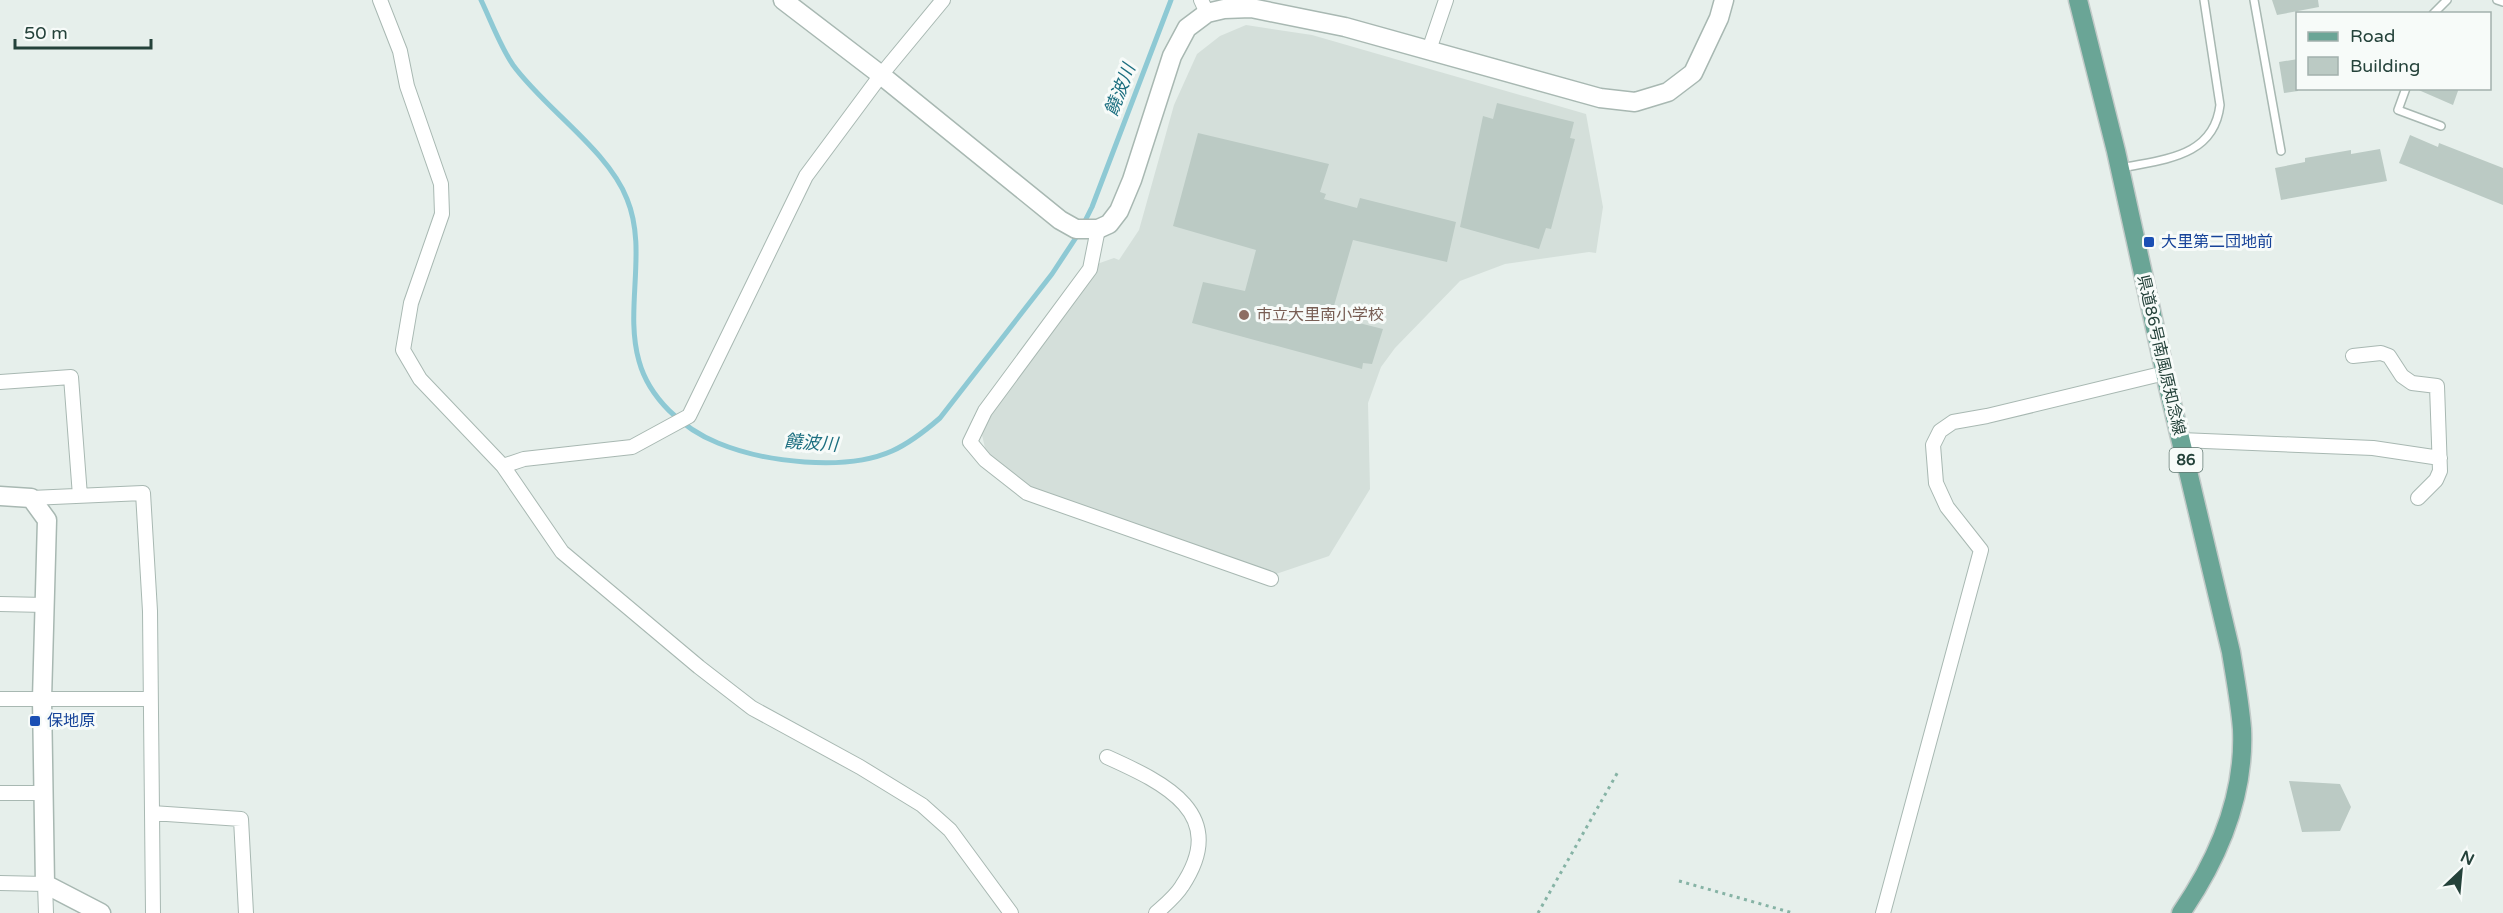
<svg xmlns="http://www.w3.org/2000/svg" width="2503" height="913" font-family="'Varela Round','Noto Sans JP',sans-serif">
<rect width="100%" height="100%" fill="#e6efeb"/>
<!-- built -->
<path fill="#d4dfda" d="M1246 25 1312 35 1586 114 1603 207 1596 253 1589 252 1505 264 1460 281 1395 348 1381 367 1368 403 1370 489 1329 556 1276 574 1030 487 986 452 982 435 989 416 1097 264 1114 258 1119 260 1139 230 1174 105 1197 54 1220 36Z"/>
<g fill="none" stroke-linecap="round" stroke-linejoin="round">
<!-- stream -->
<path stroke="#8ec9d4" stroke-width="5" d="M481 0C491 21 500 46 513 65 545 109 608 150 627 199 648 250 624 309 639 361 649 398 683 429 718 443 764 462 845 472 892 451 910 443 925 431 940 418L1052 274 1079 233
M1083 225 1092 207 1171 0"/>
</g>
<!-- building -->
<path fill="#bbcac4" d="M2272 0H2318L2319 7 2277 15Z
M2298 59V91L2284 93 2279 62Z
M2414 88H2459L2453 105Z
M1497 103 1574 122 1570 138 1575 139 1551 229 1546 228 1539 249 1460 227 1483 116 1493 119Z
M1198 133 1329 164 1320 192 1326 194 1324 199 1357 208 1360 198 1456 222 1447 262 1353 240 1331 316 1383 329 1372 364 1363 363 1362 369 1192 323 1203 282 1245 291 1256 250 1173 226Z
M2410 135 2438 147 2439 143 2503 168V205L2399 163Z
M2380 149 2387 181 2281 200 2275 168 2305 162V158L2351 150V154Z
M2289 781 2340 784 2351 807 2340 831 2302 832Z"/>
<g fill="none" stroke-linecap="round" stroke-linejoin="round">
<!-- service casing -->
<g stroke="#a8b8b2" stroke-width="10">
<path id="service" d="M2254 0 2281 151
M2497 0 2503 2
M2433 14 2447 0
M2406 88 2398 110 2441 126
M2122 168C2164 159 2214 157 2220 105L2204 0"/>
</g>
<!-- minor casing -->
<g stroke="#a8b8b2" stroke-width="16">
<path id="minor" d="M380 0 400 51 407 86 441 184 442 214 411 303 403 350 420 379 503 466 562 552 699 667 752 708 860 767 922 805 950 830 1011 913
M1201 0 1207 13
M1429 50 1446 0
M1098 229 1090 269 985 411 970 442 985 460 1027 493 1271 579
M2353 356 2381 353 2389 356 2402 376 2412 383 2437 386 2440 471 2436 480 2418 498
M0 382 71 377 80 496
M2181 440 2373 448 2440 458
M503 466 524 459 632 447 689 416 806 176 881 75 943 0
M31 498 143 493 150 611 153 913
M0 604 45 605
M0 699H150
M1107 757C1165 783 1230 814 1182 886 1176 896 1165 905 1156 913
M0 793H43
M152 813 241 819 246 913
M0 883 45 884 46 913
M1883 913 1981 550 1947 507 1936 483 1933 445 1940 431 1953 422 1987 416 2165 373"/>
</g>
<!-- tertiary casing -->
<g stroke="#a8b8b2" stroke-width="21">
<path id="tertiary" d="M783 0 881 75 1060 220 1076 229H1098L1109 224 1119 211 1132 180 1172 56 1187 28 1207 13 1224 9 1251 8 1345 27 1600 98 1635 102 1668 92 1693 73 1719 18 1724 0
M0 496 31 498 47 520 42 699 45 884 101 913"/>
</g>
<!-- primary casing -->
<g stroke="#c2cac8" stroke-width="21">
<path id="primary" d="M2078 0 2116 151 2168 387 2231 652C2235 677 2240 703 2242 729 2245 795 2218 859 2181 913"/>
</g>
<!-- path -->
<path stroke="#86b3a5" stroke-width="3" stroke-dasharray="3 4.5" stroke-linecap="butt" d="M1679 881 1793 913
M1538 913 1619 770"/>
<!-- service -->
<use href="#service" stroke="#fff" stroke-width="7"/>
<!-- minor -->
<use href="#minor" stroke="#fff" stroke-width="14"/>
<!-- tertiary -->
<use href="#tertiary" stroke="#fff" stroke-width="18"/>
<!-- primary -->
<use href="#primary" stroke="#6aa596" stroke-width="18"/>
</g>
<!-- markers -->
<g fill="#1a4fb4" stroke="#f7fbf9" stroke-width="2">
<rect x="2143" y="236" width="12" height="12" rx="3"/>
<rect x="29" y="715" width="12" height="12" rx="3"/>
</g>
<circle fill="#8d6e63" stroke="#f7fbf9" stroke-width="2" cx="1244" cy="315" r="6"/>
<g text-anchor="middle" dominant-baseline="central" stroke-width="6" stroke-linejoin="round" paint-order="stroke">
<!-- shield labels -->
<rect fill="#f7fbf9" stroke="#637a73" stroke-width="1.5" x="2169.5" y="448" width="33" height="24" rx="4.5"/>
<g font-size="15" font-weight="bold" fill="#24423a">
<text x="2186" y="460">86</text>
</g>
<!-- transit labels -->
<g font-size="16" fill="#164399" stroke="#f7fbf9" text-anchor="start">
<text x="2161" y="242">大里第二団地前</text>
<text x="47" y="721">保地原</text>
</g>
<!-- education labels -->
<g font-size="16" fill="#785e54" stroke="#f7fbf9" text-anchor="start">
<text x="1256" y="315">市立大里南小学校</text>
</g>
<!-- street labels -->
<g font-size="16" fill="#24423a" stroke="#f7fbf9">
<text transform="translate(2161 355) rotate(77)">県道86号南風原知念線</text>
</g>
<!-- water labels -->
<g font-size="18" font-style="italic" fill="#1c6f80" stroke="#f7fbf9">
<text transform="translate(1120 90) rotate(-69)">饒波川</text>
<text transform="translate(811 443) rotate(4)">饒波川</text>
</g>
</g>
<!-- legend -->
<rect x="2296" y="12" width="195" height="78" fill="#f7fbf9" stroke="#a3b1ad" stroke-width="1.5"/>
<rect x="2308" y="32" width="30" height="9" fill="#6aa596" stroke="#a3b1ad" stroke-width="1.5"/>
<text x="2350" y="42" font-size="18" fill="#24423a">Road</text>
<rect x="2308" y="57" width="30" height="18" fill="#bbcac4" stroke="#a3b1ad" stroke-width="1.5"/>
<text x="2350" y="72" font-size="18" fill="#24423a">Building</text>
<!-- north arrow -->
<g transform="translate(2461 871) rotate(26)" stroke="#f7fbf9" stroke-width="4.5" paint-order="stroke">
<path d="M0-4.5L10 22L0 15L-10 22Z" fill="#24423a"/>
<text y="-9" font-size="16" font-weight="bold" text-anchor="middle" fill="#24423a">N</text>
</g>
<!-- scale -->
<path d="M15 39v9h136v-9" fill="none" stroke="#24423a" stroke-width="3"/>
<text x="24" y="39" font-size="18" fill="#24423a" stroke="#f7fbf9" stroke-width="4.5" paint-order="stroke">50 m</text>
</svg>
